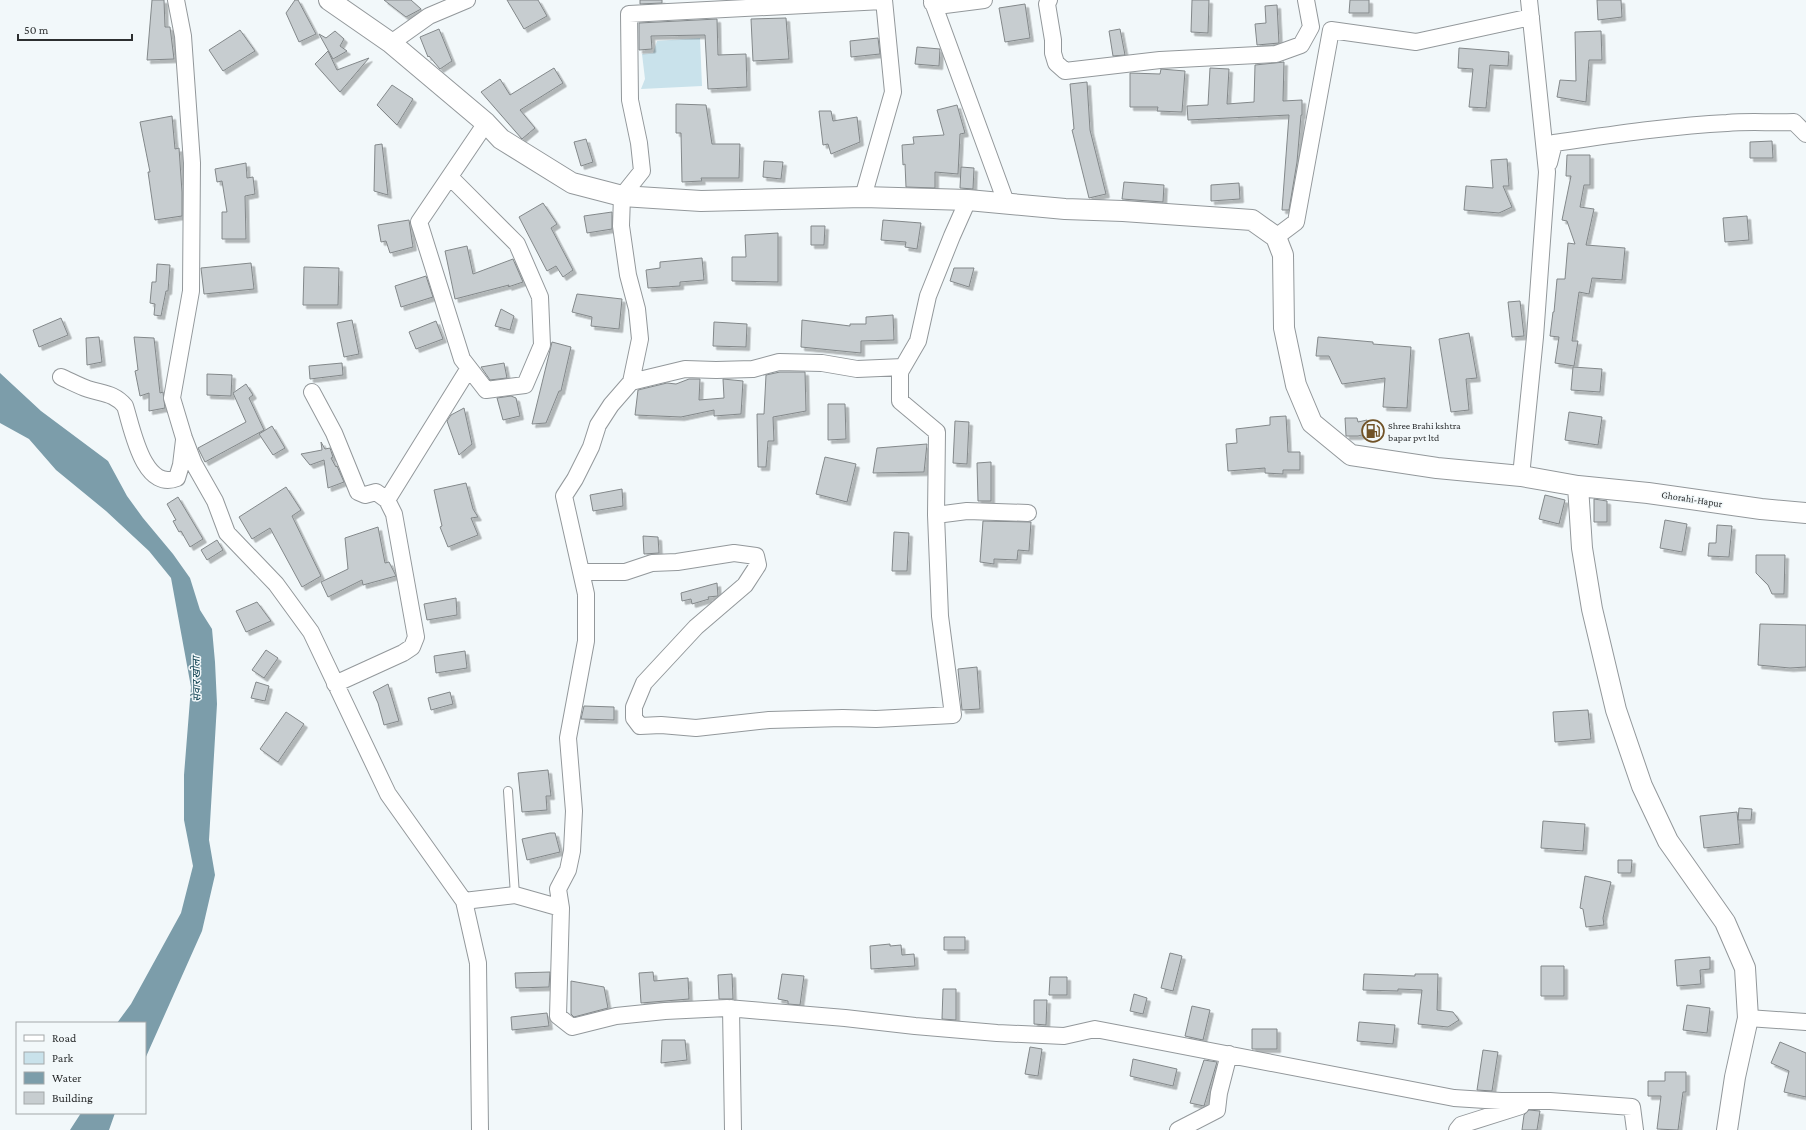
<svg xmlns="http://www.w3.org/2000/svg" width="1806" height="1130" font-family="'Crimson Pro','Noto Sans Devanagari',serif">
<defs>
<filter id="shadow"><feDropShadow dx="3.5" dy="3.5" stdDeviation="0" flood-color="#0004"/></filter>
</defs>
<rect width="100%" height="100%" fill="#f2f8fa"/>
<!-- green -->
<path fill="#c9e2eb" d="M700 38 702 86 641 89 645 79 642 54 653 53 657 41Z"/>
<!-- water -->
<path fill="#7c9daa" d="M0 373 41 411 108 461 127 496 143 518 173 554 190 578 200 610 212 629 215 662 217 704 209 840 215 875 202 931 145 1059V1023H117L131 1004 181 913 193 866 184 820V775L191 687 171 578 149 551 106 511 56 470 29 439 0 423Z
M81 1113H115L109 1130H70Z"/>
<!-- building -->
<path fill="#c7cdd0" stroke="#83888a" filter="url(#shadow)" d="M152 0H164L165 27H170L174 59 147 60Z
M295 0H298L316 34 299 42 286 13Z
M384 0H411L421 9 406 17Z
M507 0H538L547 16 524 29Z
M640 0H662V3L640 4Z
M1192 0H1209L1208 33 1191 32Z
M1350 0H1369V13H1349Z
M1597 0H1621L1622 17 1598 20Z
M1025 4 1030 38 1005 42 999 8Z
M1277 5 1279 43 1257 45 1255 24 1266 23 1265 6Z
M786 18 789 59 753 61 751 19Z
M717 19 718 55 746 54 747 87 708 89 705 35 651 36 652 49 639 50V23Z
M439 29 452 61 440 69 429 56 428 57 420 37Z
M1120 29 1125 55 1113 56 1109 31Z
M240 30 255 51 223 71 209 50Z
M335 31 344 39 340 46 347 51 333 59 319 34 326 38Z
M1601 31 1602 60H1589L1586 102 1557 97 1560 80 1576 81 1575 32Z
M878 38 880 54 851 57 850 41Z
M917 47 940 49 939 66 915 64Z
M1459 48 1509 52 1508 66 1490 65 1486 108 1469 107 1473 69 1458 68Z
M328 51 337 70 369 58 340 92 315 64Z
M1284 62 1283 101 1302 100V115H1301L1297 162 1289 210H1282L1289 115 1188 120 1187 106 1208 105 1210 68 1229 69 1227 104 1254 102 1255 65Z
M554 68 563 83 520 110 535 128 522 139 481 92 500 79 510 95Z
M1161 69 1185 71 1182 112 1157 111 1158 107H1130V73L1160 74Z
M1087 82 1090 130 1106 194 1089 198 1072 130 1074 129 1070 84Z
M392 85 413 99 397 125 377 105Z
M676 104 706 105 712 144H740L739 178H701L702 181 682 182 681 133H676Z
M957 105 965 133 960 134 958 174 935 172V188L906 187 905 164 903 165 902 145 914 144 913 137 944 135 937 110Z
M819 111H831L833 121 857 117 860 142 831 154 828 144 823 145Z
M172 116 175 149 179 148 182 192V216L155 220 148 172H150L140 122Z
M586 139 593 162 581 166 574 142Z
M1772 141 1773 158H1750V142Z
M382 144 388 195 374 191 375 145Z
M1567 155H1590V185H1584L1580 207 1594 209 1586 245 1625 248 1622 280 1592 278 1589 294 1579 292 1572 341H1578L1574 366 1555 363 1559 337 1550 336 1553 312H1554L1557 279H1565L1568 243 1575 244 1567 221 1562 220 1571 176H1566Z
M1507 159 1509 186H1503L1512 207 1499 213 1464 210 1466 186 1493 188 1491 160Z
M764 161 783 162 781 179 763 177Z
M246 163 247 178 253 177 255 194 245 196 246 239H222V212H227L222 181 217 182 215 169Z
M961 167 974 168 973 189 960 188Z
M1124 182 1164 185 1163 202 1122 199Z
M1239 183 1240 199 1211 201V185Z
M543 203 557 224 551 228 573 270 563 277 556 266 547 271 519 217Z
M612 212V229L587 233 584 216Z
M1747 216 1749 240 1725 242 1723 218Z
M409 220 413 247 390 253 386 241 381 242 378 225Z
M883 220 921 223 917 249 905 247 906 242 881 240Z
M811 226H825L824 245H811Z
M778 233V282L732 281V257H746L745 235Z
M467 246 473 274 513 259 523 282 508 287 509 285 455 299 445 251Z
M702 258 704 280 680 282V286L648 288 646 270 660 268V262Z
M251 263 254 289 204 294 201 268Z
M157 264 170 265 168 291H166L161 316 154 315 155 304 150 303 152 282H156Z
M304 267 339 268 338 305H303Z
M954 268H974L969 287 950 281Z
M426 276 433 297 401 307 395 286Z
M577 294 622 299 619 329 591 326 592 317 572 312Z
M1520 301 1524 336 1512 337 1508 302Z
M501 309 514 316 510 330 495 326Z
M893 315 894 340 861 341V353L801 347 802 320 850 326V324H866V317Z
M61 318 68 335 39 347 33 330Z
M352 320 359 354 344 357 337 323Z
M436 321 443 339 416 349 409 332Z
M714 322 747 324 746 347 713 346Z
M1469 333 1477 378 1466 379 1469 410 1451 412 1439 339Z
M99 337 102 362 87 365 86 338Z
M134 337 154 338 160 393 163 392 165 408 149 411V393L140 396 135 371 138 370Z
M1318 337 1373 342V344L1411 347 1407 408 1383 407 1385 378 1342 384 1329 356H1316Z
M552 342 571 347 561 391H559L546 423 532 424Z
M342 363 343 375 310 379 309 366Z
M504 363 507 378 490 380 481 367Z
M1573 367 1602 369 1600 392 1571 390Z
M780 372H805L806 411 773 417 774 441H768L766 467H758L757 414H764L766 375Z
M207 374 232 375 231 396 207 395Z
M689 379H700L699 400 724 398 723 379 743 381 741 414 714 416V410L681 417 635 415 638 390 667 383 676 384Z
M246 384 253 395 249 398 264 430 205 462 198 448 246 422 233 393Z
M511 396 516 398 520 416 503 420 497 398Z
M828 404H845L846 439 828 440Z
M464 408 472 444 459 455 447 421 451 415Z
M1569 412 1602 417 1598 445 1565 440Z
M1286 416 1288 452H1300V470H1283V474L1265 473V468L1228 471 1226 444 1237 443 1236 429 1270 425V417Z
M1345 418H1357L1358 422 1367 420 1370 433 1358 436H1346Z
M955 421 969 422 967 464 953 463Z
M272 426 285 448 273 455 259 434Z
M321 442 325 449 330 448 333 457 331 458 336 467 337 466 344 482 328 488 324 460 310 465 301 454 322 450Z
M927 444 924 472 873 473 877 448Z
M825 457 856 464 847 502 816 494Z
M991 462V501H978L977 463Z
M466 483 473 509 478 517 471 518 478 535 448 547 440 527 442 526 434 490Z
M286 487 301 510 292 516 321 576 302 587 270 528 252 539 239 517Z
M622 489 623 506 593 511 590 495Z
M1545 495 1565 500 1559 524 1539 519Z
M178 497 203 539 190 547 181 531 179 532 173 521 176 520 167 504Z
M1594 499 1607 501V522H1594Z
M1665 520 1687 524 1682 552 1660 548Z
M983 521 1031 522 1029 551 1018 550 1017 560 994 559V564L980 562Z
M1717 525 1732 526 1729 557 1708 556 1709 543H1716Z
M378 527 385 563 389 562 396 576 363 585 362 580 328 597 321 582 348 569 345 538Z
M894 532 909 533 907 571H892Z
M643 536 658 537 659 553 644 554Z
M217 540 223 550 207 560 201 550Z
M1756 555H1785L1784 594H1772L1768 585 1756 573Z
M717 583 718 596 708 597 709 599 692 604 691 599 682 601 681 593Z
M456 598 457 615 427 620 424 604Z
M257 602 271 621 246 632 236 611Z
M1760 624 1806 625V667L1790 668 1758 665Z
M266 650 278 658 264 678 252 670Z
M465 651 467 668 436 673 434 656Z
M977 667 980 709 962 710 958 669Z
M256 682 269 686 265 701 251 698Z
M388 684 399 721 384 725 378 703 373 692Z
M450 692 453 704 431 710 428 698Z
M584 706 614 707V720L581 719Z
M1588 710 1591 739 1555 742 1553 712Z
M286 712 304 724 278 762 260 749Z
M548 770 551 796H546L547 810 522 812 518 773Z
M1739 808 1752 809 1751 820H1738Z
M1737 812 1740 844 1704 848 1700 816Z
M1543 821 1585 824 1583 851 1541 848Z
M550 833H555L560 852 527 860 522 839Z
M1618 860H1632L1631 873H1618Z
M1585 876 1611 882 1603 918 1604 925 1586 927 1583 909 1580 908Z
M944 937H965V950H944Z
M890 944V946L901 945 902 955 914 954 915 966 871 969 870 946Z
M1170 953 1182 956 1173 991 1161 988Z
M1710 957V969L1700 970 1701 984 1677 986 1675 960Z
M1541 966H1564V996H1541Z
M550 972 549 987 516 988 515 973Z
M653 972 654 981 688 978 689 999 641 1003 639 973Z
M732 974 733 999H719L718 975Z
M782 974 804 976 800 1005 788 1004V1001L778 999Z
M1364 974 1415 976V974H1438L1437 1010 1453 1012 1459 1020 1448 1027 1418 1024 1422 990 1398 989V991L1363 990Z
M1050 977H1067V995H1049Z
M571 981 604 987 608 1008 574 1017 571 1014Z
M943 989H956V1020L942 1019Z
M1134 994 1147 998 1143 1014 1130 1011Z
M1034 1000H1047L1046 1025 1034 1024Z
M1687 1005 1710 1008 1707 1033 1683 1030Z
M1192 1006 1210 1010 1203 1040 1185 1036Z
M547 1013 549 1026 512 1030 511 1017Z
M1359 1022 1395 1025 1393 1044 1357 1041Z
M1252 1029H1277V1049H1252Z
M662 1040H685L687 1060 661 1063Z
M1780 1042 1806 1053V1097L1784 1092 1789 1071 1771 1063Z
M1030 1047 1042 1049 1038 1076 1025 1074Z
M1483 1050 1498 1052 1492 1091 1477 1090Z
M1133 1059 1177 1069 1173 1086 1130 1076Z
M1204 1060 1217 1062 1204 1106 1190 1103Z
M1665 1072H1686V1092H1683L1678 1130 1657 1129 1661 1096H1648V1081H1665Z
M1529 1110 1540 1111 1537 1130H1522L1524 1115Z"/>
<g fill="none" stroke-linecap="round" stroke-linejoin="round">
<!-- service casing -->
<g stroke="#93989b" stroke-width="10">
<path id="service" d="M508 791 515 895"/>
</g>
<!-- minor casing -->
<g stroke="#93989b" stroke-width="18">
<path id="minor" d="M176 0 183 36 192 163 191 291 172 398 184 438 194 464 215 501 227 533 276 584 311 632 388 794 464 901 478 963 480 1130
M932 0 1007 205
M1049 0 1047 4 1053 40V53L1056 63 1065 71 1160 60 1276 54 1301 45 1311 27 1306 0
M932 3 945 5 984 0
M391 43 429 16 467 0
M1549 163 1554 143C1611 135 1669 126 1727 123 1749 121 1772 123 1794 122L1806 134
M450 177 517 244 540 297 542 345 525 385 486 390 462 359 419 222 486 123
M863 197 893 92 884 0
M968 200 952 236 928 296 918 341 900 372V401L937 432 936 515 967 511 1028 513
M1276 237 1296 222 1331 30 1416 42 1531 17
M61 377C70 381 79 386 88 389 103 394 114 393 125 406 132 427 143 492 177 478L181 465 184 440
M631 382 685 369 716 370 753 369 779 362 822 363 857 369 903 367
M312 392 334 433 358 492 365 495 376 492 387 500 394 514 416 637 412 647 403 653 335 684
M1521 476 1535 337 1547 172 1529 0
M387 500 469 368
M581 572H625L652 563 677 562 734 553 756 556 758 565 745 585 696 627 644 683 634 707V718L640 726 661 725 696 728 769 720 843 718 876 719 953 715 940 616 936 515
M464 901 515 895 561 908 558 1016 572 1027 616 1016 665 1011 727 1008 845 1018 915 1026 997 1033 1064 1036 1095 1029 1454 1098 1501 1101H1550L1632 1107 1635 1130
M561 908 558 889 568 870 572 851 574 811 568 738 586 641V594L564 496 575 479 591 447 598 425 611 405 631 382 640 339 637 309 628 275 621 226 622 196 642 171 639 143 630 100 629 14 883 1
M731 1008 733 1130
M1748 1018 1806 1022
M1178 1130 1217 1110 1219 1093 1229 1054
M1457 1130 1461 1125 1521 1106"/>
</g>
<!-- tertiary casing -->
<g stroke="#93989b" stroke-width="22">
<path id="tertiary" d="M329 0 391 43 486 123 501 139 572 183 622 196 701 201 863 197 968 200 1065 209 1123 211 1252 220 1276 237 1283 255 1284 328 1296 385 1312 423 1351 455 1437 468 1521 476 1578 486 1582 548 1592 609 1616 710 1642 786 1668 841 1725 922 1745 968 1748 1018 1735 1077 1727 1130
M1578 486 1648 493 1761 509 1806 513"/>
</g>
<!-- service -->
<use href="#service" stroke="#fff" stroke-width="8"/>
<!-- minor -->
<use href="#minor" stroke="#fff" stroke-width="16"/>
<!-- tertiary -->
<use href="#tertiary" stroke="#fff" stroke-width="20"/>
</g>
<!-- icons -->
<defs>
<g id="fuel-ring" transform="scale(1.15)"><circle r="9.5" fill="#f2f8fa" stroke="#705227" stroke-width="1.5"/><path d="M-5.5-6h7V0h2V4h1.3V-2.5L3-4.5l.8-.8L6-3V5H2.5V1h-1V6h-7ZM-4.2-4.7v3.2H.2V-4.7Z" fill="#705227"/></g>
</defs>
<g fill-rule="evenodd">
<use href="#fuel-ring" x="1373" y="431"/>
</g>
<g text-anchor="middle" dominant-baseline="central" stroke-width="3" stroke-linejoin="round" paint-order="stroke">
<!-- poi labels -->
<g font-size="10" fill="#2d2f30" stroke="#f2f8fa" text-anchor="start">
<text x="1388" y="425">Shree Brahi kshtra<tspan x="1388" dy="12">bapar pvt ltd</tspan></text>
</g>
<!-- street labels -->
<g font-size="10" fill="#2d2f30" stroke="#f2f8fa">
<text transform="translate(1692 499) rotate(9)">Ghorahi-Hapur</text>
</g>
<!-- water labels -->
<g font-size="11" font-style="italic" fill="#134454" stroke="#f2f8fa">
<text transform="translate(196 679) rotate(-91)">सेवार खोला</text>
</g>
</g>
<!-- legend -->
<rect x="16" y="1022" width="130" height="92" fill="#f2f8fa" stroke="#a3a8a9"/>
<rect x="24" y="1035" width="20" height="6" fill="#ffffff" stroke="#a3a8a9"/>
<text x="52" y="1042" font-size="12" fill="#2d2f30">Road</text>
<rect x="24" y="1052" width="20" height="12" fill="#c9e2eb" stroke="#a3a8a9"/>
<text x="52" y="1062" font-size="12" fill="#2d2f30">Park</text>
<rect x="24" y="1072" width="20" height="12" fill="#7c9daa" stroke="#a3a8a9"/>
<text x="52" y="1082" font-size="12" fill="#2d2f30">Water</text>
<rect x="24" y="1092" width="20" height="12" fill="#c7cdd0" stroke="#a3a8a9"/>
<text x="52" y="1102" font-size="12" fill="#2d2f30">Building</text>
<!-- scale -->
<path d="M18 34v6h114v-6" fill="none" stroke="#2d2f30" stroke-width="2"/>
<text x="24" y="34" font-size="12" fill="#2d2f30" stroke="#f2f8fa" stroke-width="3" paint-order="stroke">50 m</text>
</svg>
